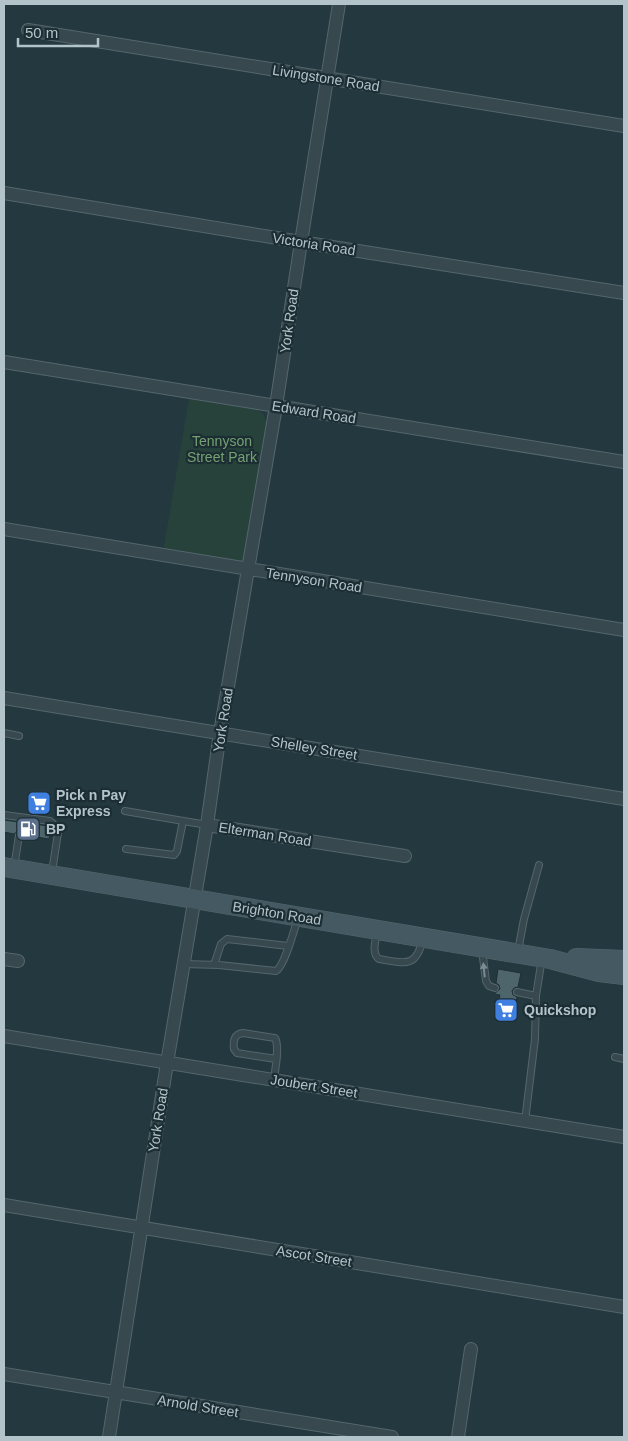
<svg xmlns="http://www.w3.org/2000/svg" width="628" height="1441" font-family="Helvetica,sans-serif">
<rect width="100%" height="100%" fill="#23383f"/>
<!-- green -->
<path fill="#26423b" d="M189 398 257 409 264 415 267 423 244 559 241 562 163 552Z"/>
<!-- building -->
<path fill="#4e656c" stroke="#1e3036" d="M4 820 48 826 51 828 49 839 24 835 23 833 20 830 17 831 14 834 4 832Z
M498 969 521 973 518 987 514 988 512 991 513 995 517 997 515 1007 498 1005 500 995 494 994 500 989 499 985 496 983Z"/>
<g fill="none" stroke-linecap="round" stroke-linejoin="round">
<!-- service casing -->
<g stroke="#55666d" stroke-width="8">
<path id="service" d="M4 733 19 736
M125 811 207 825
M4 815 50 821 55 825 58 833 52 872
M126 849 174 855 177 851 183 821
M14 868 19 835
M377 932C376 940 371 953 379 959 404 963 416 969 423 939
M482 950 486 981 489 986 495 988
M518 951 524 919 539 865
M184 964 219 965 276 971C285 965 294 930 298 918
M214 965 221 944 227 939 288 946
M517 992 536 996
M615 1057 624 1059
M274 1080C275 1069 280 1047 275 1038L243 1033C234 1034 233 1041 234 1049L237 1053 276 1059
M525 1121 535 1039 536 996 542 958"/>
</g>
<!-- minor casing -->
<g stroke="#55666d" stroke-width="14">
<path id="minor" d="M28 30 624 126
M4 193 301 242 624 293
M4 362 624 462
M4 529 624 630
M4 698 624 799
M207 825 405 856
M4 959 18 961
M4 1036 624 1137
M4 1205 624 1307
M4 1374 392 1437
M109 1437 167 1063 207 825 220 733 276 406 301 242 339 4
M458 1437 471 1349"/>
</g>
<!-- secondary casing -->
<g stroke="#55666d" stroke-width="20">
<path id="secondary" d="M4 867 550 959 599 972 624 975
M576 958 624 960"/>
</g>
<!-- service -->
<use href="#service" stroke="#37494f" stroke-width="6"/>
<!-- minor -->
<use href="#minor" stroke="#37494f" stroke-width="12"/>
<!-- secondary -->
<use href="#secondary" stroke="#455962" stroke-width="19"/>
</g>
<!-- one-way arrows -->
<defs><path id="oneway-solid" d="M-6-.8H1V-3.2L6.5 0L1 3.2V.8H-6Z" transform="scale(1.25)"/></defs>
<use fill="#7b8c93" href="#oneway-solid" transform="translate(484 970) rotate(-96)"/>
<!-- icons -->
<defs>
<g id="supermarket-square" transform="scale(1.25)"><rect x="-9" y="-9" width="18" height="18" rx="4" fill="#3f7fe0" stroke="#1c2e34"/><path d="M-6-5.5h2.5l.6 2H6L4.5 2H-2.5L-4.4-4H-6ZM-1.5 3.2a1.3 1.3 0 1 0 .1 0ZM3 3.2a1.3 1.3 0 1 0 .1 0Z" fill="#fff"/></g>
<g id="fuel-square" transform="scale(1.25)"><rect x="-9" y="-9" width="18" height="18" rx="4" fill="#5c6f8a" stroke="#1c2e34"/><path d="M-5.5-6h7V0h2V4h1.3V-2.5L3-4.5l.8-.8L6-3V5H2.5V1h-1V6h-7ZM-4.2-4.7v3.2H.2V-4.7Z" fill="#fff"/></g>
</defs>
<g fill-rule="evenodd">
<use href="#supermarket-square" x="39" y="803"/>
<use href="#fuel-square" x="28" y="829"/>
<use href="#supermarket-square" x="506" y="1010"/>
</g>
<g text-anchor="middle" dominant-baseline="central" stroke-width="4.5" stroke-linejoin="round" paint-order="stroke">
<!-- street labels -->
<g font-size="14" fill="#b3c3ca" stroke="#1c2e34">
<text transform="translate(326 78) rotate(9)">Livingstone Road</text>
<text transform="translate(314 244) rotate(9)">Victoria Road</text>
<text transform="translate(289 321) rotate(-82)">York Road</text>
<text transform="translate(314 412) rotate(9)">Edward Road</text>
<text transform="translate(314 580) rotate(9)">Tennyson Road</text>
<text transform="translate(223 720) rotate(-81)">York Road</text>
<text transform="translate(314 748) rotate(9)">Shelley Street</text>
<text transform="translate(265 834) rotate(9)">Elterman Road</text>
<text transform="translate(277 913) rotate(9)">Brighton Road</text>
<text transform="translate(314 1086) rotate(9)">Joubert Street</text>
<text transform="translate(158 1120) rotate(-81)">York Road</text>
<text transform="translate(314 1256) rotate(9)">Ascot Street</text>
<text transform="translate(198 1406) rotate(9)">Arnold Street</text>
</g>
<!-- park labels -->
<g font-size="14" fill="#75a170" stroke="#1c2e34">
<text x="222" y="441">Tennyson<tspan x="222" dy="16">Street Park</tspan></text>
</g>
<!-- poi labels -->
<g font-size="14" font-weight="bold" fill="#b3c3ca" stroke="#1c2e34" text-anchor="start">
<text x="56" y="795">Pick n Pay<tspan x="56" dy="16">Express</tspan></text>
<text x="46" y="829">BP</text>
<text x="524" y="1010">Quickshop</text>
</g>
</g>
<!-- border -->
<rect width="628" height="1441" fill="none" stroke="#b3c3ca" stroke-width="10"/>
<!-- scale -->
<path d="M18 38v8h80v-8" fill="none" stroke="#b3c3ca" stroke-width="2.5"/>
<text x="25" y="38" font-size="15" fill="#b3c3ca" stroke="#1c2e34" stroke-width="4" paint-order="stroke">50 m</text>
</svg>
